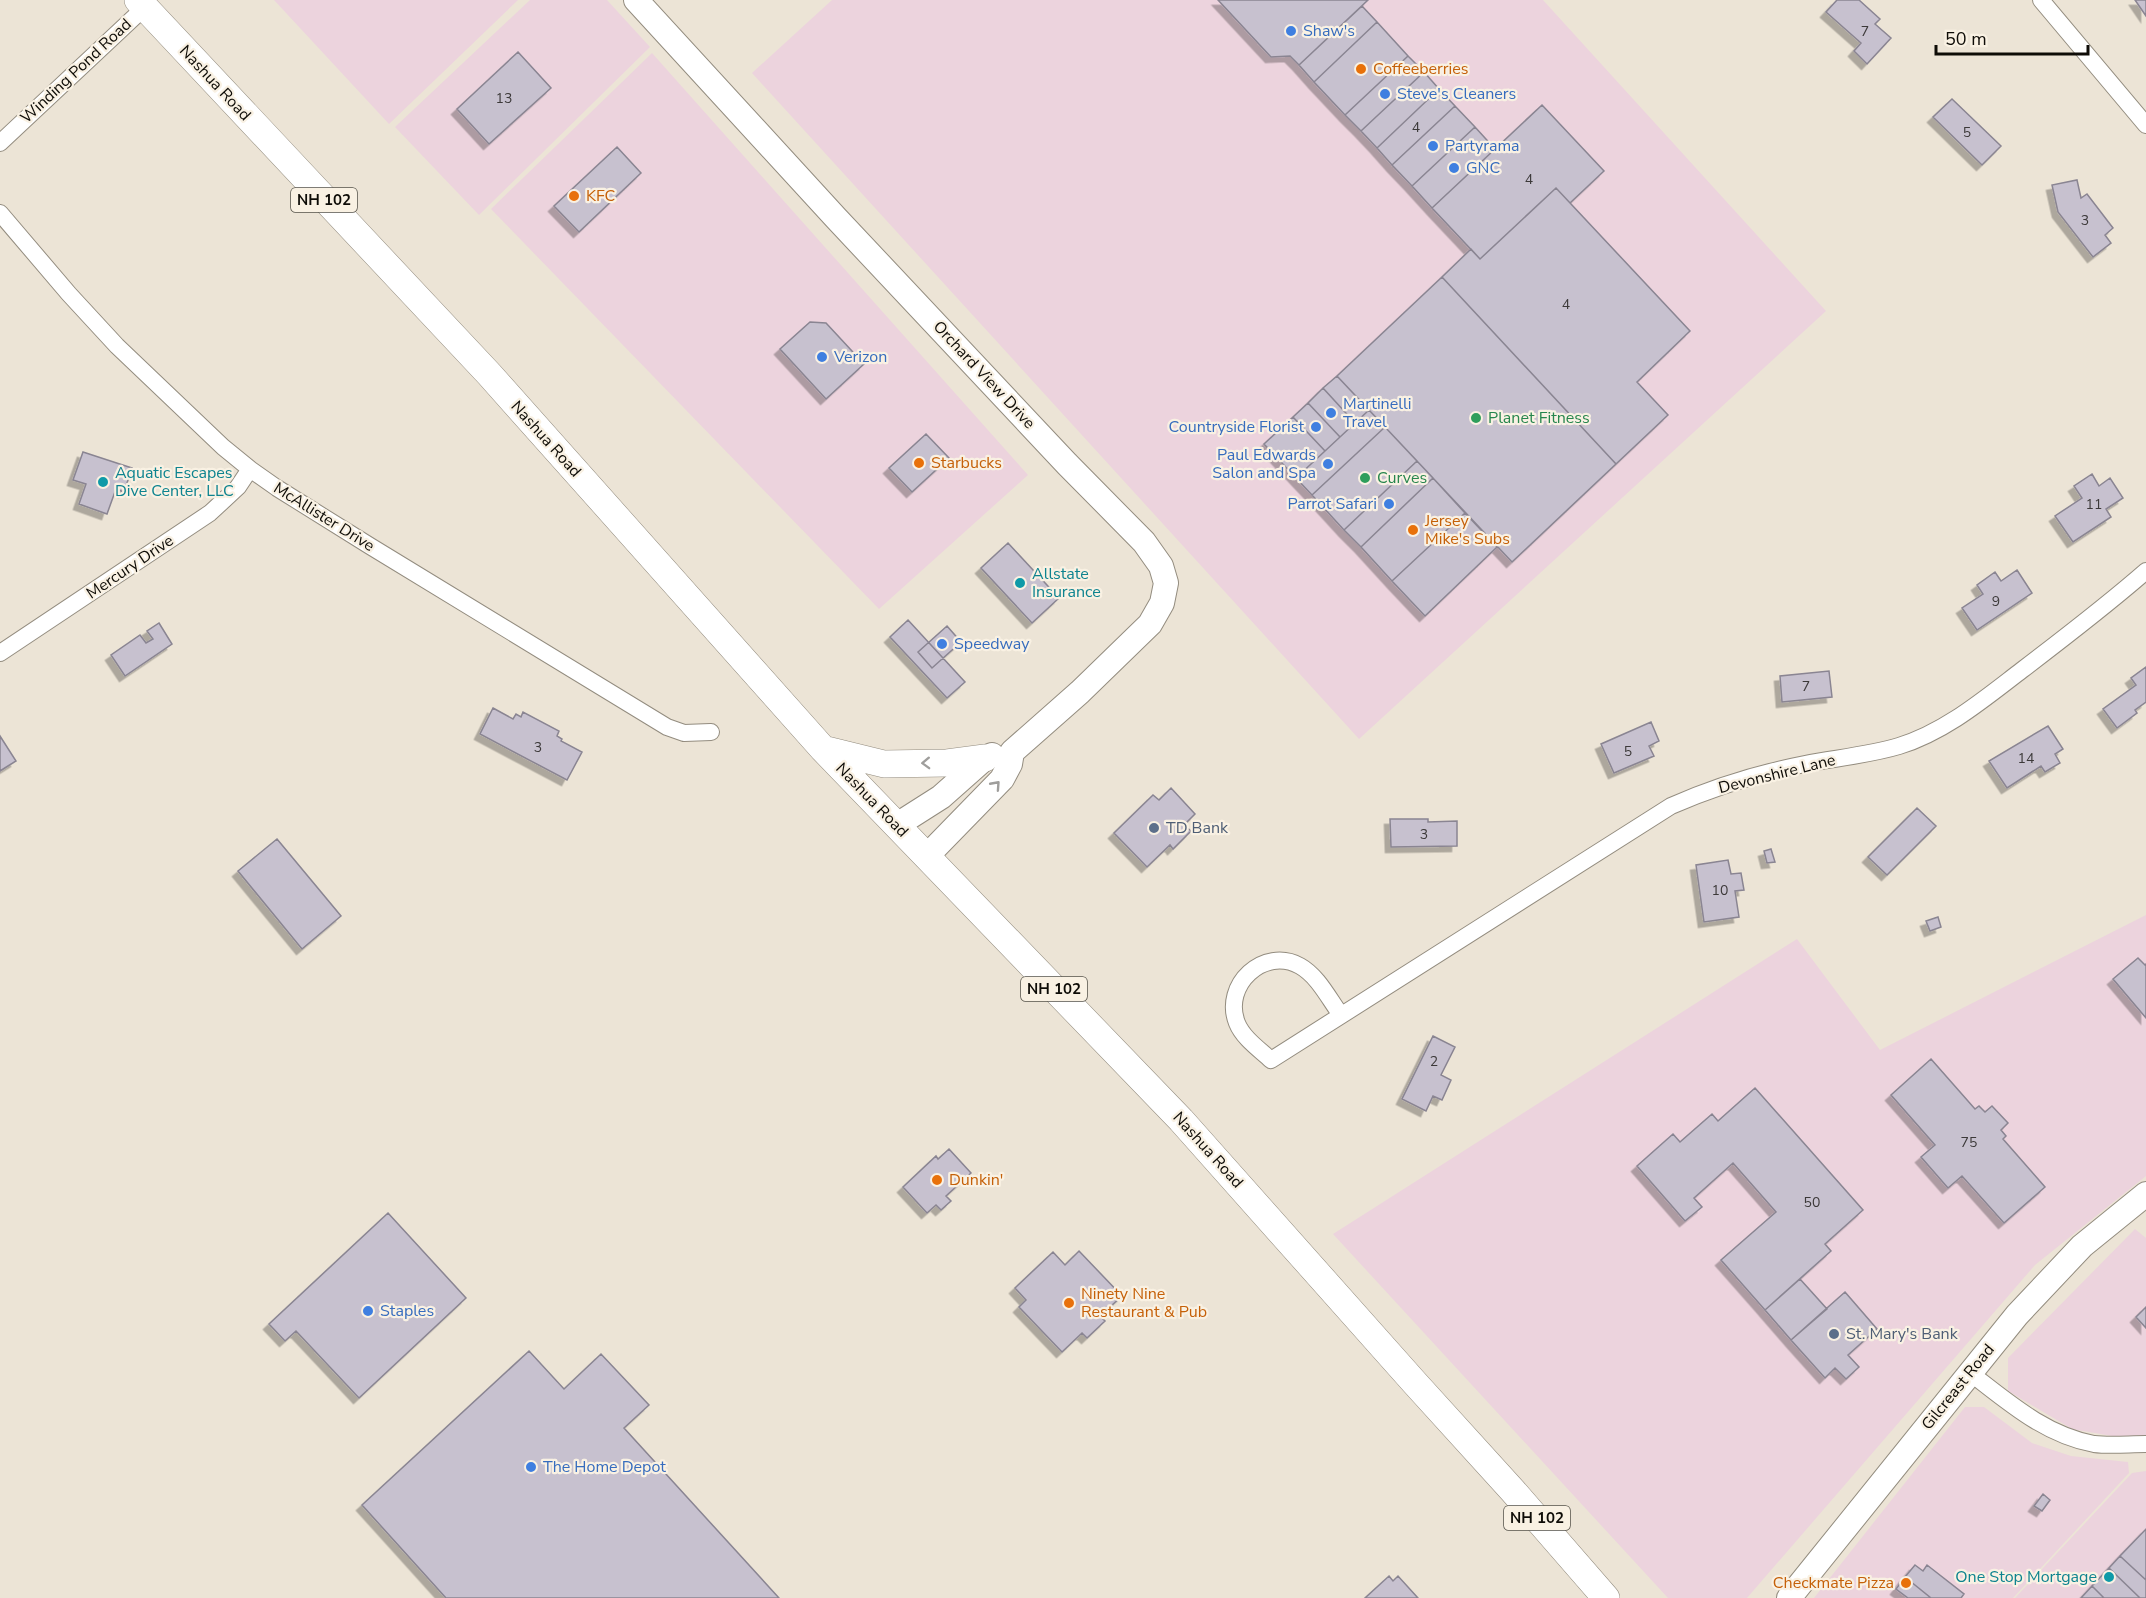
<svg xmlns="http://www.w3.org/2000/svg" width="2146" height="1598" font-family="'Nunito Sans',sans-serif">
<defs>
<filter id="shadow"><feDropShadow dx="-5.5" dy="5.5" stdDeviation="0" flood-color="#0004"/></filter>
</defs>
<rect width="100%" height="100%" fill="#ece4d6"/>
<!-- commercial -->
<path fill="#ecd3dd" d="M274 0H518L389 124Z
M530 0H607L650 47 479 215 395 127Z
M832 0H1543L1826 311 1359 739 752 73Z
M652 53 1028 475 879 609 491 209Z
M2146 915V1176L2035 1265 1747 1598H1668L1333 1234 1797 939 1880 1050Z
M2135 1229 2146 1238V1442L2072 1429 2008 1391V1358Z
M1965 1407H1984L2032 1443 2071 1456 2128 1462 2129 1473 2013 1598H1814Z
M2146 1471V1598H2015L2132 1473Z"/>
<!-- building -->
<path fill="#c7c1cf" stroke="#8a8592" stroke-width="1.5" filter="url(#shadow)" d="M1218 0H1368L1299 65 1290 56 1271 57Z
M1837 0H1859L1880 19 1875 24 1891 38 1867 64 1854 51 1861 43 1826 12Z
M2135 0H2146V16Z
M1362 6 1377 22 1314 82 1299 65Z
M1377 22 1408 56 1345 115 1314 82Z
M518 52 551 88 489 144 457 109Z
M1408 56 1424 72 1361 131 1345 115Z
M1424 72 1439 89 1377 148 1361 131Z
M1439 89 1455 106 1392 165 1377 148Z
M1952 99 2001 146 1982 165 1933 117Z
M1542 105 1604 171 1570 203 1556 188 1480 259 1432 208Z
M1455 106 1475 127 1412 186 1392 165Z
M1475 127 1495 149 1432 208 1412 186Z
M617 147 641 173 579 232 554 206Z
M2077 180 2081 198 2087 194 2113 228 2105 235 2111 243 2093 257 2058 212 2052 185Z
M1556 188 1690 331 1637 382 1668 415 1616 464 1442 277 1471 249 1480 259Z
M1442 277 1616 464 1512 562 1337 376Z
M810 322 826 323 864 364 826 399 780 349Z
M1337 376 1369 410 1355 423 1323 388Z
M1323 388 1355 423 1340 437 1308 403Z
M1308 403 1340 437 1325 451 1293 417Z
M1369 410 1385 427 1312 495 1296 478Z
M1293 417 1325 451 1296 478 1264 444Z
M1385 427 1417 461 1344 530 1312 495Z
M926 434 949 458 912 492 889 468Z
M83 452 132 468 124 492 116 489 107 514 79 504 86 484 73 480Z
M1417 461 1433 478 1361 547 1344 530Z
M2092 474 2099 486 2110 478 2123 498 2106 509 2111 517 2073 542 2055 516 2082 498 2074 486Z
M1433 478 1465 513 1392 581 1361 547Z
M1465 513 1497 547 1425 616 1392 581Z
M1008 543 1059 598 1032 623 981 568Z
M2017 570 2032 593 1977 630 1962 608 1983 594 1977 585 1995 572 2001 581Z
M908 620 965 682 947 698 890 637Z
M159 623 172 644 125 676 111 655 140 635 146 643 153 639 147 631Z
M947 626 961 642 932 668 918 652Z
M2146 667V702L2135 710 2137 713 2117 728 2103 709 2136 685 2131 678Z
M1829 671 1832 697 1782 702 1780 676Z
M493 708 513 719 516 714 521 717 523 712 559 731 557 736 562 739 561 741 582 752 567 780 480 734Z
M1651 722 1659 741 1649 746 1654 756 1614 773 1601 744Z
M2048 726 2063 749 2055 754 2060 763 2045 772 2041 766 2007 788 1989 761Z
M0 736 16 761 0 771Z
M1171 788 1195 814 1184 825 1191 831 1173 849 1170 845 1147 867 1114 833 1153 795 1159 800Z
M1917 808 1936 826 1887 875 1868 857Z
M1390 819H1428V822L1457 821V846L1391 847Z
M277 839 341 916 302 949 238 871Z
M1771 849 1775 862 1767 863 1764 851Z
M1728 860 1731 874 1741 873 1744 890 1735 891 1739 917 1704 922 1696 865Z
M1938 917 1941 927 1930 931 1926 921Z
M2138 958 2145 965 2146 964V1018L2113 979Z
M1433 1036 1455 1047 1441 1075 1451 1080 1442 1100 1433 1096 1426 1111 1402 1099Z
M1931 1059 1975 1109 1979 1106 1985 1112 1992 1106 2008 1123 2001 1130 2006 1136 2003 1139 2045 1187 2004 1223 1962 1176 1948 1188 1921 1157 1935 1145 1891 1095Z
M1755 1088 1863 1210 1825 1244 1831 1251 1765 1310 1721 1260 1776 1212 1733 1163 1694 1198 1702 1207 1685 1221 1637 1166 1673 1134 1680 1142 1712 1114 1718 1121Z
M949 1149 971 1173 946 1196 951 1201 941 1210 936 1205 927 1213 903 1187 936 1156 938 1159Z
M388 1213 466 1298 359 1398 296 1331 285 1341 269 1324Z
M1079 1251 1122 1296 1100 1316 1105 1321 1087 1338 1082 1333 1062 1352 1019 1307 1026 1300 1015 1288 1053 1252 1065 1265Z
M1800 1279 1827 1309 1791 1340 1765 1310Z
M1845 1292 1877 1329 1848 1355 1859 1367 1846 1379 1835 1368 1825 1378 1791 1340Z
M2146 1307V1328L2136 1317Z
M529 1351 564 1389 601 1354 649 1405 624 1428 779 1598H446L362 1505Z
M2043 1494 2050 1500 2042 1511 2034 1506Z
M2146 1529V1580L2120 1556Z
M2120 1556 2146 1580V1598H2140L2109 1568Z
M1915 1565 1923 1571 1927 1565 1964 1594 1961 1598H1931L1905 1577Z
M2109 1568 2140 1598H2104L2092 1586Z
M1389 1576 1393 1581 1398 1576 1418 1598H1365Z
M1905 1577 1931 1598H1908L1896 1589Z
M2092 1586 2104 1598H2081Z"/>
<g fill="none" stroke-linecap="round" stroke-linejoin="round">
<!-- street casing -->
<g stroke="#938c7f" stroke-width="18">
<path id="street" d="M2041 0 2146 125
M0 143 145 7
M0 213 69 294 117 346 223 447 250 469 277 488 370 546 667 727 684 733 711 732
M0 653 210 513 238 487 250 469
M1341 1015C1329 999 1318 976 1300 966 1264 946 1222 985 1237 1023 1243 1038 1259 1049 1271 1060L1671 806C1714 787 1759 773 1805 764 1836 758 1869 755 1899 746 1945 732 1984 699 2022 670 2064 638 2106 606 2146 571
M1969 1372C2008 1402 2045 1435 2094 1444 2111 1446 2129 1444 2146 1444"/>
</g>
<!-- secondary casing -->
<g stroke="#938c7f" stroke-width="26">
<path id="secondary" d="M636 0 836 218 1067 464 1144 542 1161 566 1166 583 1162 603 1150 624 1080 692 1012 752 1010 764 1002 779 926 857
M897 825 941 797 985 758 992 755
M1789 1598 2017 1315 2082 1246 2146 1194"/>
</g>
<!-- primary casing -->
<g stroke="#938c7f" stroke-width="28">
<path id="primary" d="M138 0 489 374 823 749 1181 1120 1414 1382 1513 1491 1606 1598
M823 749 884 764 947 763 985 758"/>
</g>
<!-- street -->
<use href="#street" stroke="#fff" stroke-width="16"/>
<!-- secondary -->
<use href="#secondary" stroke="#fff" stroke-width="24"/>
<!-- primary -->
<use href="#primary" stroke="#fff" stroke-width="27"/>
</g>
<!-- one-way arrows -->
<defs><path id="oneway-chevron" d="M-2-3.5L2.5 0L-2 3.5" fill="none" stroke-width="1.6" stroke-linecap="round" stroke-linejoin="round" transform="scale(1.5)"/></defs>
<g stroke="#9f9e9c">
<use href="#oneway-chevron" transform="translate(926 763) rotate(178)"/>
<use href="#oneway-chevron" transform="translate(996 785) rotate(-48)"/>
</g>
<!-- markers -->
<g fill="#3f7fe0" stroke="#f9f1e3" stroke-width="2">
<circle cx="1291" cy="31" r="6"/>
<circle cx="1385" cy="94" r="6"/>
<circle cx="1433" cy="146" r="6"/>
<circle cx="1454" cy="168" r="6"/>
<circle cx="822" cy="357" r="6"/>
<circle cx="1331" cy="413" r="6"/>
<circle cx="1316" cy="427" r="6"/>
<circle cx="1328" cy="464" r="6"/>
<circle cx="1389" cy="504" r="6"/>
<circle cx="942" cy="644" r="6"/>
<circle cx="368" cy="1311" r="6"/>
<circle cx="531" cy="1467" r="6"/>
</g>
<g fill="#e8710a" stroke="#f9f1e3" stroke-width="2">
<circle cx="1361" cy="69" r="6"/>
<circle cx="574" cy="196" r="6"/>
<circle cx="919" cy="463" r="6"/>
<circle cx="1413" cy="530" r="6"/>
<circle cx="937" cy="1180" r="6"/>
<circle cx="1069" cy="1303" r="6"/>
<circle cx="1906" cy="1583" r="6"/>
</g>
<g fill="#2e9e5b" stroke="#f9f1e3" stroke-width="2">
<circle cx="1476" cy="418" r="6"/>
<circle cx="1365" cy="478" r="6"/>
</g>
<g fill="#0f9aa8" stroke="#f9f1e3" stroke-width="2">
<circle cx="103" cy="482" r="6"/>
<circle cx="1020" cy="583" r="6"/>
<circle cx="2109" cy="1577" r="6"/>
</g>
<g fill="#5c6f8a" stroke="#f9f1e3" stroke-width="2">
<circle cx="1154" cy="828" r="6"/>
<circle cx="1834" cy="1334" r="6"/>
</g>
<g text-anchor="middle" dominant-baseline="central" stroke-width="4.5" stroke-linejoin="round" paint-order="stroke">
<!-- number labels -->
<g font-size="14" fill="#3c3939">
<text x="1865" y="31">7</text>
<text x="504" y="98">13</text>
<text x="1416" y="127">4</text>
<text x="1967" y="132">5</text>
<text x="1529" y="179">4</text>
<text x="2085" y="220">3</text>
<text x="1566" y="304">4</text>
<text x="2094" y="504">11</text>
<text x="1996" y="601">9</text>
<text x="1806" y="686">7</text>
<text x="538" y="747">3</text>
<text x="1628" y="751">5</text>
<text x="2026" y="758">14</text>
<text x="1424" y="834">3</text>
<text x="1720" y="890">10</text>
<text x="1434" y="1061">2</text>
<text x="1969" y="1142">75</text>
<text x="1812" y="1202">50</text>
</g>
<!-- shield labels -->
<g fill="#f9f1e3" stroke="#545149" stroke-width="1.5">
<rect x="291" y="188" width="66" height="24" rx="4.5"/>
<rect x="1021" y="977" width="66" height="24" rx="4.5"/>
<rect x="1504" y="1506" width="66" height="24" rx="4.5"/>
</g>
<g font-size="15" font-weight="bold" fill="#0e0c07">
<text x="324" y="200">NH 102</text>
<text x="1054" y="989">NH 102</text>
<text x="1537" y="1518">NH 102</text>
</g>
<!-- shop labels -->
<g font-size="16" fill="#366cbe" stroke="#f9f1e3" text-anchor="start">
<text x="1303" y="31">Shaw's</text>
<text x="1397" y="94">Steve's Cleaners</text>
<text x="1445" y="146">Partyrama</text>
<text x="1466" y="168">GNC</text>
<text x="834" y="357">Verizon</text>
<text x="1343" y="404">Martinelli<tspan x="1343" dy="18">Travel</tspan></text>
<text x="1304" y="427" text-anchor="end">Countryside Florist</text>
<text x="1316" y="455" text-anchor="end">Paul Edwards<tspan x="1316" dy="18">Salon and Spa</tspan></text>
<text x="1377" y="504" text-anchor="end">Parrot Safari</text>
<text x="954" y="644">Speedway</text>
<text x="380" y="1311">Staples</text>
<text x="543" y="1467">The Home Depot</text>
</g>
<!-- food labels -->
<g font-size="16" fill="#c56008" stroke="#f9f1e3" text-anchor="start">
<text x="1373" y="69">Coffeeberries</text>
<text x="586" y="196">KFC</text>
<text x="931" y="463">Starbucks</text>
<text x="1425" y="521">Jersey<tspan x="1425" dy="18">Mike's Subs</tspan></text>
<text x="949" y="1180">Dunkin'</text>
<text x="1081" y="1294">Ninety Nine<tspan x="1081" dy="18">Restaurant &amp; Pub</tspan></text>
<text x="1894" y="1583" text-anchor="end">Checkmate Pizza</text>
</g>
<!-- street labels -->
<g font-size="16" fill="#0e0c07" stroke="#f9f1e3">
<text transform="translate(76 71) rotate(-43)">Winding Pond Road</text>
<text transform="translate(215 83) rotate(47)">Nashua Road</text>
<text transform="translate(984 375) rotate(47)">Orchard View Drive</text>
<text transform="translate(546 439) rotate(48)">Nashua Road</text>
<text transform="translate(324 517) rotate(32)">McAllister Drive</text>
<text transform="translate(130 567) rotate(-34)">Mercury Drive</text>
<text transform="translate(1777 774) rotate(-14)">Devonshire Lane</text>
<text transform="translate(872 800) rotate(46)">Nashua Road</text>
<text transform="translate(1208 1150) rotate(48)">Nashua Road</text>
<text transform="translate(1958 1387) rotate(-51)">Gilcreast Road</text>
</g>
<!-- leisure labels -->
<g font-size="16" fill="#27864d" stroke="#f9f1e3" text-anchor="start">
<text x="1488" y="418">Planet Fitness</text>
<text x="1377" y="478">Curves</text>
</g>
<!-- culture labels -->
<g font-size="16" fill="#0d838f" stroke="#f9f1e3" text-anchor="start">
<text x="115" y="473">Aquatic Escapes<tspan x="115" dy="18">Dive Center, LLC</tspan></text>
<text x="1032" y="574">Allstate<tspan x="1032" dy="18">Insurance</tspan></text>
<text x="2097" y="1577" text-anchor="end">One Stop Mortgage</text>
</g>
<!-- service labels -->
<g font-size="16" fill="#4e5e75" stroke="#f9f1e3" text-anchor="start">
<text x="1166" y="828">TD Bank</text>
<text x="1846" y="1334">St. Mary's Bank</text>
</g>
</g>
<!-- scale -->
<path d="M1936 45v9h152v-9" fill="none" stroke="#0e0c07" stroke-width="3"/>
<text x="1945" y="45" font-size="18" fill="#0e0c07" stroke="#f9f1e3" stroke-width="4.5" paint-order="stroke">50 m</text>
</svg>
